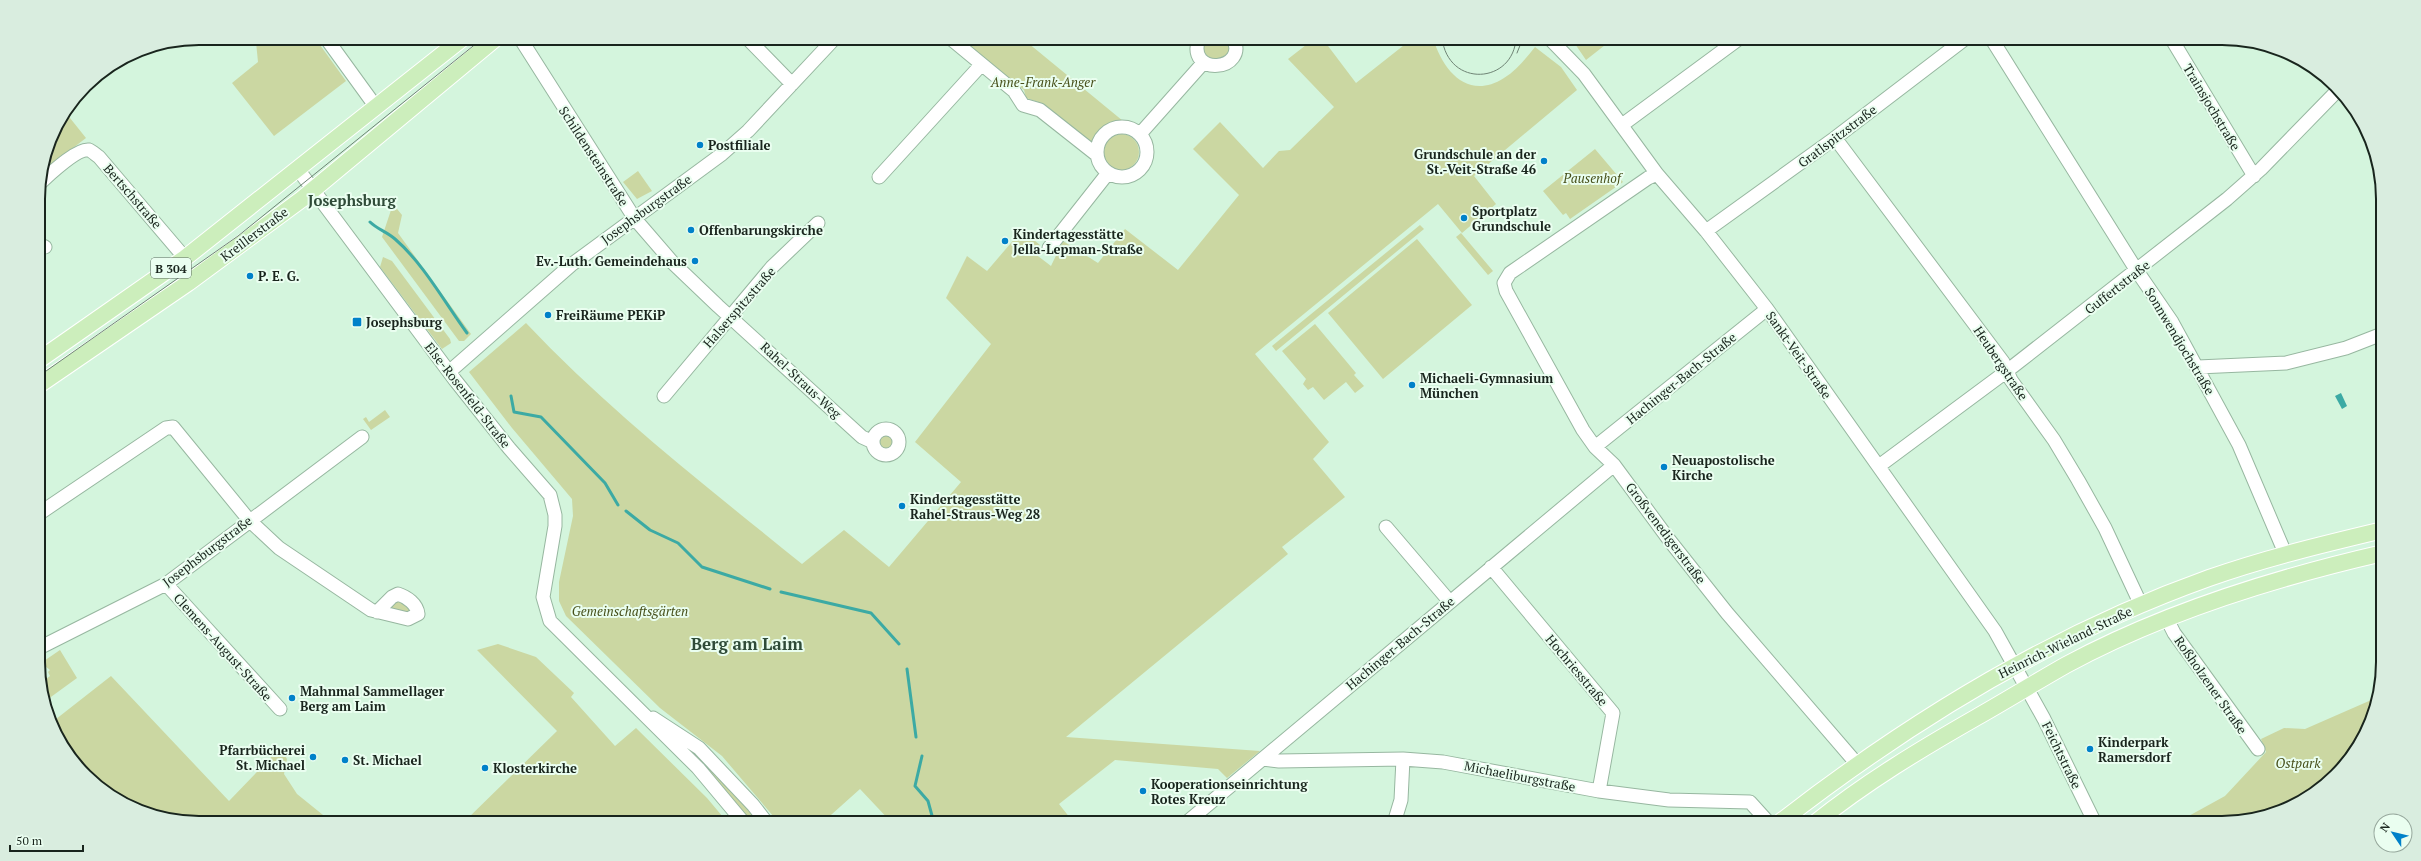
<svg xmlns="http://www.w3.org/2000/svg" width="2421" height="861" font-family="'PT Serif',serif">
<rect width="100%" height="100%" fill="#d4f5dd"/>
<!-- green -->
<path fill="#cbd7a2" d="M261 38H315L346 81 274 136 232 83 258 62 256 42Z
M959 38H1022L1123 121 1106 127 1095 140 1088 142 1038 102 1026 98 1024 90Z
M1206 38H1228L1230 52 1221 61 1208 58 1203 51Z
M1315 38H1322L1356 83 1413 38H1433C1443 71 1468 101 1504 78 1517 70 1526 58 1535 47L1561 67 1577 90 1474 176 1496 204 1462 233 1438 204 1255 354 1329 442 1313 459 1345 497 1282 547 1288 554 1066 737 1260 751 1227 778 1218 769 1115 760 1059 804 1074 823H892L860 789 822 823H779L722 756 660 708 566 616 559 601V582L573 516 572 499 512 428 469 372 526 323C610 412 707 487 802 564L844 530 889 567 961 482 915 442 991 344 946 298 967 256 987 271 1022 230 1040 245 1034 253 1051 266 1063 241 1098 263 1125 229 1178 270 1239 195 1193 149 1220 122 1263 168 1279 151 1290 150 1334 107 1288 59Z
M1571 38H1614L1586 60Z
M66 113 86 138 43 171 55 128Z
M1103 152a18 18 0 1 1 36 0a18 18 0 1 1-36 0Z
M1595 149 1623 182 1570 219 1566 213 1563 215 1543 191Z
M638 171 652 191 637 199 623 182Z
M393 204 402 215 398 233 471 334 464 341H459L382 237Z
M1420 225 1424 229 1276 351 1272 346Z
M1461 233 1493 271 1488 275 1456 237Z
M1417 239 1472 305 1383 379 1328 313Z
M383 257 392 261 450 339 451 343 442 349 380 267Z
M1315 324 1356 373 1354 375 1364 386 1355 393 1346 382 1324 400 1313 387 1308 390 1303 384 1306 379 1282 351Z
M385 410 390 417 371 430 363 419 366 417 369 422Z
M878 442a7 7 0 1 1 14 0a7 7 0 1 1-14 0Z
M400 601 411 609V613L388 610 394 603Z
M498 644 536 657 574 693 571 697 615 746 636 728 707 798 728 823H463L557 731 477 650Z
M60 650 77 678 44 702 41 683 50 676 48 672 50 670 41 663Z
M111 676 229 801 280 748 287 759 284 774 297 794 328 819 351 821 353 823C318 823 282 823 247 823 216 823 177 825 147 814 106 800 65 764 51 723Z
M2379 686 2375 713 2350 760 2320 790 2274 814 2232 823H2176L2225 796 2266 752 2261 739 2284 728 2305 729 2369 701Z
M709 762 761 823H751L703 769Z"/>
<!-- water -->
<path fill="#3caaa4" d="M2341 393 2347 406 2342 409 2335 396Z"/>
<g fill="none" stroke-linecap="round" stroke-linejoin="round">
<!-- stream -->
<path stroke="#3caaa4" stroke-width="3" d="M370 222C377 229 387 232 395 239 423 263 445 303 467 333
M511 396 514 412 541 417 605 483 618 505
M626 511 650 530 678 543 702 567 770 589
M781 592 871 613 899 644
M907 669 916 737
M922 756 915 786 928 801 934 823"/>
<!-- minor casing -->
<g stroke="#97b7a0" stroke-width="15">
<path id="minor" d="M326 38 376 107
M520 38 635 219 673 263 718 306 862 437 873 442
M747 38 792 84
M950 38 1014 91 1023 105 1040 110 1097 155
M1199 38C1185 78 1250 71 1233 38
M1549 38 1584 74 1657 174 1706 231 1767 309 1995 631 2044 719 2095 823
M1991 38 2137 271 2172 322 2239 445 2285 553
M2171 38 2254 176
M1622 125 1740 38
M1097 152a25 25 0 1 1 50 0a25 25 0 1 1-50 0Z
M1140 134 1204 62
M1835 138 2003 362 2011 380 2054 440 2078 480 2105 528 2141 605
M297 168 455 380 509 448 550 495 555 515V526L543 597 550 621 698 768 744 823
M1657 174 1648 178 1510 273 1504 283 1506 291 1583 430 1595 447 1614 465 1670 541 1727 613 1857 764
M879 177 981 65
M40 183C49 175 77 148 89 150 92 151 96 155 99 157L185 258
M1706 231 1835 138 1966 38
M39 244 45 247
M1049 248 1108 173
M2198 367 2286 363 2346 348 2382 334
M449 372 571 265 722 154 748 131 835 38
M664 396 772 267 818 223
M873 442a13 13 0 1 1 26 0a13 13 0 1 1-26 0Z
M1595 447 1767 309
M1879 466 2007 371 2227 199 2261 169 2339 89
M40 513 166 428 173 427 249 520 279 548 371 610 408 619 418 614C417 604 407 597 398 594L392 597 377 612
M1386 527 1450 602
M1491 567 1613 713 1599 791
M166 584 280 709
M2167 619 2174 633 2258 749
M41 647 166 584 362 437
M653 718 699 748 753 805 767 823
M1263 759 1279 761 1403 759 1443 762 1599 791 1669 800 1750 802 1769 823
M1186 823 1614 465
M1394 823 1401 800 1403 759"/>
</g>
<!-- major casing -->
<g stroke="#fff" stroke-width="18">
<path id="major" d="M39 360 185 258 463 38
M39 385 188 283 302 199 496 38
M1779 823C1910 721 2052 634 2209 578 2266 558 2324 544 2383 530
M1815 823C1866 782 1921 749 1977 717 2007 700 2036 682 2066 665 2164 612 2274 578 2383 553"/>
</g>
<!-- minor -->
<use href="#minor" stroke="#fff" stroke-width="13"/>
<!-- major -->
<use href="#major" stroke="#cceebc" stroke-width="16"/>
<!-- tram -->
<path stroke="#6f8475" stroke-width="1" d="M1442 38C1448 89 1514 84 1516 38
M1517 53 1523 38
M39 376 238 236 483 38"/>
</g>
<!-- markers -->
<g fill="#0081c9" stroke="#eafef0" stroke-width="1.5">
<circle cx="700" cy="145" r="4"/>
<circle cx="1544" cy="161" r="4"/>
<circle cx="1464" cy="218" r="4"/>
<circle cx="691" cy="230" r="4"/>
<circle cx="1005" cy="241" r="4"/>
<circle cx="695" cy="261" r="4"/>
<circle cx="250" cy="276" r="4"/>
<circle cx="548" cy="315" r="4"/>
<rect x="352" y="317" width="10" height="10" rx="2"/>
<circle cx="1412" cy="385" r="4"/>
<circle cx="1664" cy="467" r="4"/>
<circle cx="902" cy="506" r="4"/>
<circle cx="292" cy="698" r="4"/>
<circle cx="2090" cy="749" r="4"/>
<circle cx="313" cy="757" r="4"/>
<circle cx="345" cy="760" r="4"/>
<circle cx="485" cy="768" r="4"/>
<circle cx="1143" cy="791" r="4"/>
</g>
<g text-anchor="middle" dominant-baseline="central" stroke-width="4" stroke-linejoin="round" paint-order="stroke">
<!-- shield labels -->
<rect fill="#eafef0" stroke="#58665c" stroke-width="1" x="151" y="258" width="40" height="20" rx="3"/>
<g font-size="12" font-weight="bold" fill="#19251d">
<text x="171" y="268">B 304</text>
</g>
<!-- park labels -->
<g font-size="13" font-style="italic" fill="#47501a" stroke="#eafef0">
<text x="1043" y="82">Anne-Frank-Anger</text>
<text x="1592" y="178">Pausenhof</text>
<text x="630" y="611">Gemeinschaftsgärten</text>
<text x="2298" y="763">Ostpark</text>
</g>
<!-- street labels -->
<g font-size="13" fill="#19251d" stroke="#eafef0">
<text transform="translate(2212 107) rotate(59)">Trainsjochstraße</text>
<text transform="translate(1837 136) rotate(-37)">Gratlspitzstraße</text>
<text transform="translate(594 156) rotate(57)">Schildensteinstraße</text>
<text transform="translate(133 196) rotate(49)">Bertschstraße</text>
<text transform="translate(646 209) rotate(-36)">Josephsburgstraße</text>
<text transform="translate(254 234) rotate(-37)">Kreillerstraße</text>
<text transform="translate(2117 287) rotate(-38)">Guffertstraße</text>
<text transform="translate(739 307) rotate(-49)">Halserspitzstraße</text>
<text transform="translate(2180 341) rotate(59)">Sonnwendjochstraße</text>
<text transform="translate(1799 355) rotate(55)">Sankt-Veit-Straße</text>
<text transform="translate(2001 363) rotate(56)">Heubergstraße</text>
<text transform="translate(1681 378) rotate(-39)">Hachinger-Bach-Straße</text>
<text transform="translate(801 380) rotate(43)">Rahel-Straus-Weg</text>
<text transform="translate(468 395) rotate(52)">Else-Rosenfeld-Straße</text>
<text transform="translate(1666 533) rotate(53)">Großvenedigerstraße</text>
<text transform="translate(207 551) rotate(-37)">Josephsburgstraße</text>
<text transform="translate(2065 642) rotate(-26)">Heinrich-Wieland-Straße</text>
<text transform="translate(1400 643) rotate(-40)">Hachinger-Bach-Straße</text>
<text transform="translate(223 647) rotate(48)">Clemens-August-Straße</text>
<text transform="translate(1577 670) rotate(50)">Hochriesstraße</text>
<text transform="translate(2211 685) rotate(55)">Roßholzener Straße</text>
<text transform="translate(2062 755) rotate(64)">Feichtstraße</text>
<text transform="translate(1520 776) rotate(11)">Michaeliburgstraße</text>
</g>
<!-- poi labels -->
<g font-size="13" font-weight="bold" fill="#19251d" stroke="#eafef0" text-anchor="start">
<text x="708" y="145">Postfiliale</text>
<text x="1536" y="154" text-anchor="end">Grundschule an der<tspan x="1536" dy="15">St.-Veit-Straße 46</tspan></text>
<text x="1472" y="211">Sportplatz<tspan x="1472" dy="15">Grundschule</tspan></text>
<text x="699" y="230">Offenbarungskirche</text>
<text x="1013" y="234">Kindertagesstätte<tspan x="1013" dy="15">Jella-Lepman-Straße</tspan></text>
<text x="687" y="261" text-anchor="end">Ev.-Luth. Gemeindehaus</text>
<text x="258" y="276">P. E. G.</text>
<text x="556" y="315">FreiRäume PEKiP</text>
<text x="366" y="322">Josephsburg</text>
<text x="1420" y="378">Michaeli-Gymnasium<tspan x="1420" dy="15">München</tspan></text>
<text x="1672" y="460">Neuapostolische<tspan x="1672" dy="15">Kirche</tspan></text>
<text x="910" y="499">Kindertagesstätte<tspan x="910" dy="15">Rahel-Straus-Weg 28</tspan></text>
<text x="300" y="691">Mahnmal Sammellager<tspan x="300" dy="15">Berg am Laim</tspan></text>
<text x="2098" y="742">Kinderpark<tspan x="2098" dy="15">Ramersdorf</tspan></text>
<text x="305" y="750" text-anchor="end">Pfarrbücherei<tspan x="305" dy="15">St. Michael</tspan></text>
<text x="353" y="760">St. Michael</text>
<text x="493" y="768">Klosterkirche</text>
<text x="1151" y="784">Kooperationseinrichtung<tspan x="1151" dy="15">Rotes Kreuz</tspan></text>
</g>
<!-- quarter labels -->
<g font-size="15" font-weight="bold" fill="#2f4b38" stroke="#eafef0">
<text x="352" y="200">Josephsburg</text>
</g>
<!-- district labels -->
<g font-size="17" font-weight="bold" fill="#2f4b38" stroke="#eafef0">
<text x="747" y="643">Berg am Laim</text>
</g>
</g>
<!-- crop -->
<path d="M0 0H2421V861H0ZM199 45H2222A154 154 0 0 1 2376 199V662A154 154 0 0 1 2222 816H199A154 154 0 0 1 45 662V199A154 154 0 0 1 199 45Z" fill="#d9eddf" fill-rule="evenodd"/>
<path fill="none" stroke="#19251d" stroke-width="2" d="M199 45H2222A154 154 0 0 1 2376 199V662A154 154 0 0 1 2222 816H199A154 154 0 0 1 45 662V199A154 154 0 0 1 199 45Z"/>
<!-- north arrow -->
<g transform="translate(2393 833) rotate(305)"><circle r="19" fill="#eafef0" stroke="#96a79c"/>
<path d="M0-3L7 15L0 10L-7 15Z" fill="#0081c9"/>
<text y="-6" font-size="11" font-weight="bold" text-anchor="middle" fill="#19251d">N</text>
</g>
<!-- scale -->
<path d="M10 845v6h73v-6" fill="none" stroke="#19251d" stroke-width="2"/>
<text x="16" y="845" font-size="12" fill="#19251d" stroke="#eafef0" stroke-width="3" paint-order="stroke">50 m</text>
</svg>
